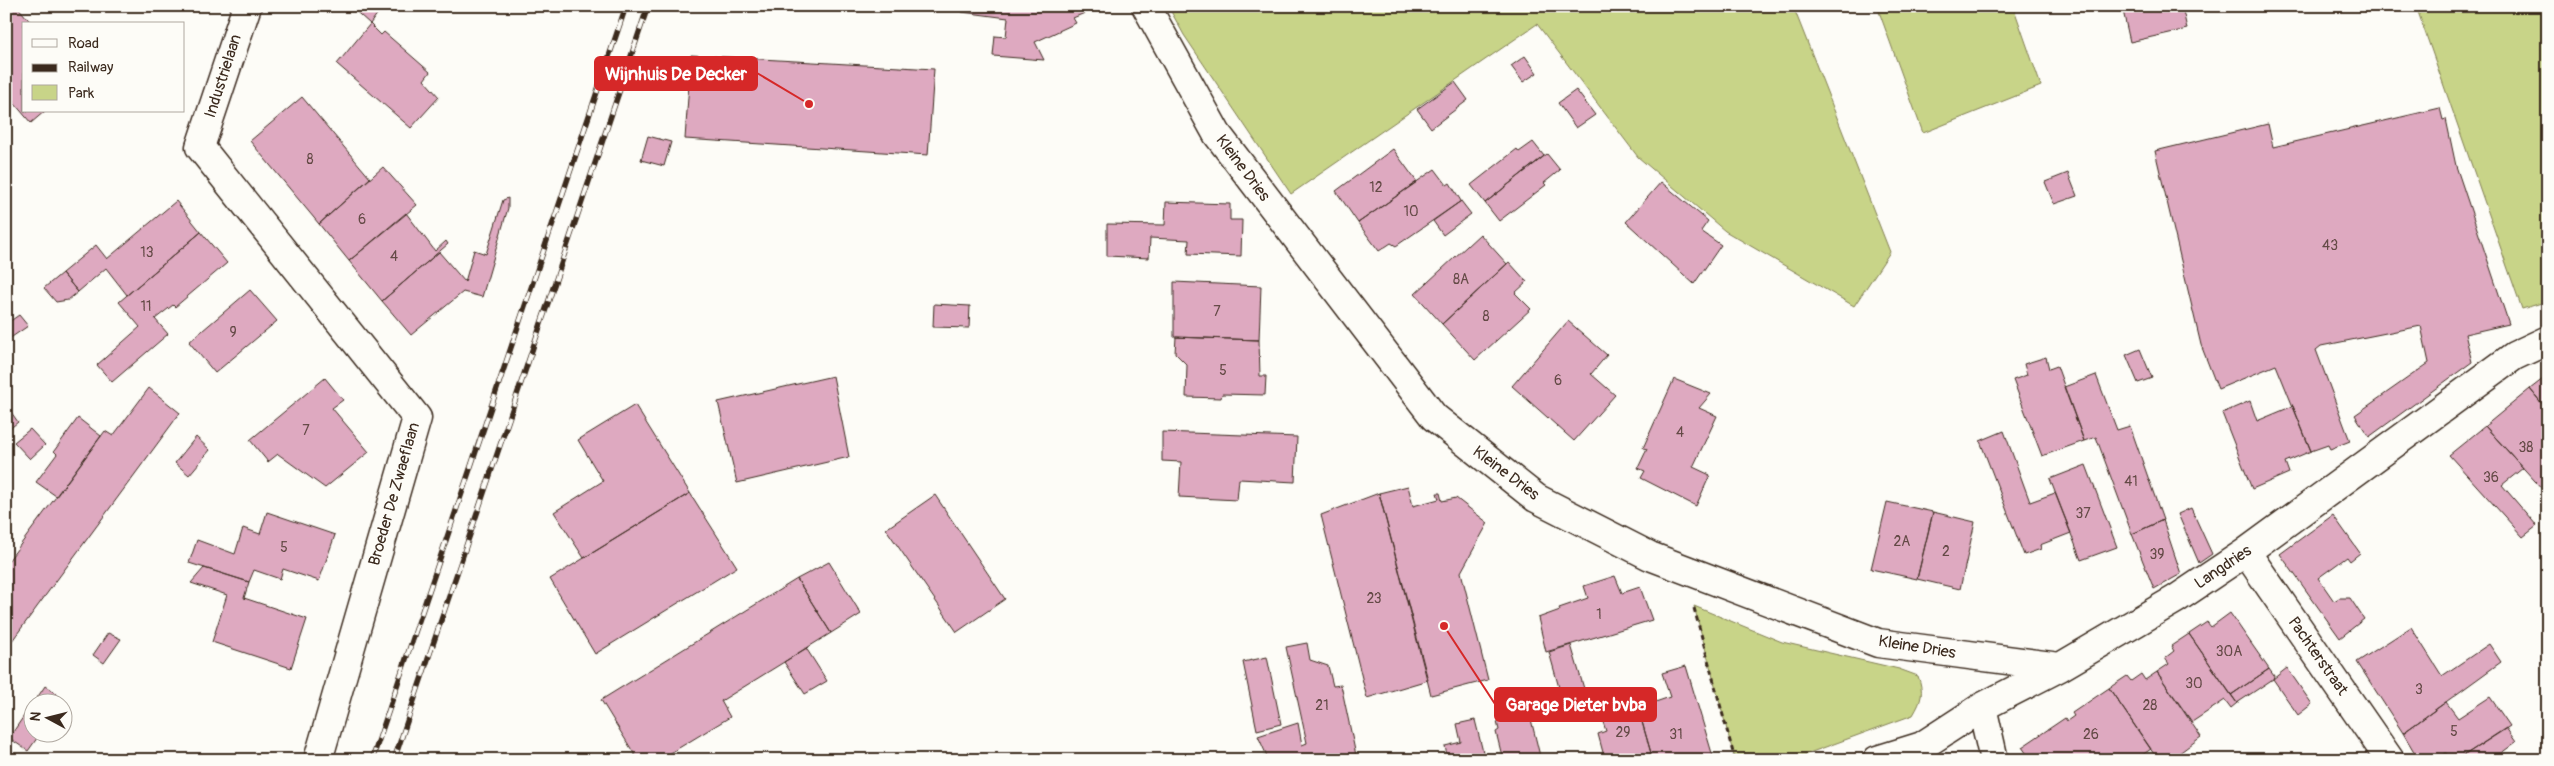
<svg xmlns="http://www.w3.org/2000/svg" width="2554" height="766" font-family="Pangolin,sans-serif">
<rect width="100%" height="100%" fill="#fdfcf7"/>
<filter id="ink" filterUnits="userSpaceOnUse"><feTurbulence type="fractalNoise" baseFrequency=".02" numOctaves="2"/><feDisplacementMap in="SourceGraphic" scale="10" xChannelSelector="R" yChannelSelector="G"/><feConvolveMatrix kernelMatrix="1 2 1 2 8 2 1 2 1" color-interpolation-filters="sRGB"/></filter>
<g filter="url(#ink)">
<!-- green -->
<path fill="#c8d488" stroke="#827f53" d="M1168 6H1793L1890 252 1854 306 1725 231 1638 157 1537 24 1291 194 1184 35Z
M1877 6H2013L2041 86 1923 133Z
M2416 6H2548V301L2522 309Z
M1694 606 1782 642 1899 669 1918 676C1924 692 1922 700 1913 715L1790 760H1735Z"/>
<!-- building -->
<path fill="#dea9c0" stroke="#3b2a1e" d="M6 6H17L32 24H24V111H45L31 123 9 97 6 100Z
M350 6H383L370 24Z
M777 6H793V11L776 10Z
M963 6H1093L1094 9 1073 18 1076 23 1035 42 1044 60 993 56 995 36 1006 37 1008 18 962 12Z
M2122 6H2182L2187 29 2130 42Z
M370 24 381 35 384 32 430 72 424 80 439 97 411 128 337 64Z
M691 55 934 69 928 155 685 139Z
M1525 56 1537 73 1523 82 1511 66Z
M1455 82 1468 100 1431 128 1417 109Z
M1576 90 1595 115 1576 128 1558 103Z
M302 97 370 178 319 224 250 141Z
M2440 108 2443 120 2446 119 2456 166 2509 324 2465 334 2472 362 2369 437 2355 415 2429 363 2421 326 2321 346 2316 350 2350 441 2330 449 2328 445 2311 451 2276 365 2218 389 2201 345 2155 151 2268 124 2273 147Z
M648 136 671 142 664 166 641 160Z
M1533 142 1544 156 1485 203 1471 185 1517 149 1519 152Z
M1393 149 1417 182 1358 223 1336 191Z
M1547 154 1560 170 1544 183 1546 185 1499 221 1485 203Z
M383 167 417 205 349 261 319 224Z
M1435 169 1447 185 1450 183 1461 201 1396 246 1391 243 1379 251 1358 223Z
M2068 173 2077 196 2054 204 2045 182Z
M1661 182 1708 221 1701 231 1721 245 1694 284 1626 222Z
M508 198V208L482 297 463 292 411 335 382 301 439 252 465 282 474 250 486 254 503 200Z
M176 201 201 232 127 295 106 268 78 292 62 273 96 245 107 259Z
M1461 201 1471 214 1443 235 1433 221Z
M1166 202 1230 204V220H1242L1241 256 1188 254 1189 240 1150 238 1149 258 1107 256V224L1165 225Z
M6 206 12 214 6 219Z
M406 213 435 251 446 241 448 244 382 301 349 261Z
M201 232 227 263 175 307 173 305 155 319 168 334 112 382 97 365 140 327 119 302Z
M1480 234 1507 264 1442 324 1415 294Z
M1509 262 1527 282 1515 293 1531 309 1475 360 1442 324Z
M62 273 78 292 68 300 56 302 44 288Z
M1174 282 1261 286 1259 340 1174 337Z
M250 290 277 321 215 373 189 342Z
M934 304 970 306 969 328 933 327Z
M19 315 28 326 6 341V324Z
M1568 321 1607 355 1591 374 1615 395 1574 441 1512 386Z
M1176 337 1259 340 1260 376H1266L1265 395 1222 394 1221 398 1186 397 1187 365 1175 353Z
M2140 349 2152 378 2138 383 2126 355Z
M2046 357 2049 369 2057 366 2084 441 2042 456 2013 380 2027 375 2024 364Z
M2096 375 2117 430 2130 426 2163 520 2132 534 2096 437 2084 441 2064 387Z
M2548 375V411L2530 389Z
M833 376 849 457 737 483 718 402Z
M325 378 343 400 332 408 369 452 325 488 278 454 268 462 250 440Z
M1674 379 1711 394 1699 408 1717 416 1693 467 1710 475 1696 506 1641 478 1645 471 1638 468 1647 449 1643 448Z
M149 388 180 413 6 649V564L105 431 113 436Z
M2530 389 2548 411V490L2545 492 2485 426Z
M2250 401 2257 421 2293 406 2311 451 2285 462 2289 473 2252 489 2222 413Z
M6 405 18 422 7 431 6 430Z
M635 405 690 493 584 558 554 512 603 481 578 440Z
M78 418 101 436 56 496 36 482 57 454 54 451Z
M2485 426 2523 468 2502 485 2537 526 2523 537 2449 455Z
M30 429 45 445 30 459 14 442Z
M2004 431 2030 502 2055 493 2071 533 2040 545 2041 549 2024 555 1980 441Z
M1162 432 1297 437 1295 482 1239 479 1237 500 1179 497 1181 462 1162 461Z
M196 437 210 450 189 475 175 463Z
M2086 465 2117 547 2081 560 2050 479Z
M1408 486 1413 506 1439 499 1437 493H1440L1442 501 1456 498 1488 523 1461 572 1488 680 1431 695 1379 493Z
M690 493 737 567 595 654 550 579Z
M1379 493 1428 680 1367 698 1321 515Z
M935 495 1005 599 957 632 886 529Z
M1887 502 1933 512 1917 579 1871 569Z
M2191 508 2212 554 2199 563 2178 514Z
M267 512 335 535 319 581 283 569 280 579 254 570 249 582 189 563 197 540 235 554 243 528 260 534Z
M1933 512 1975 522 1960 589 1917 579Z
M2333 515 2360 553 2350 561 2347 557 2318 578 2334 601 2339 598H2350L2364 619 2340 638 2280 554Z
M2163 520 2181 574 2154 589 2132 534Z
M829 562 861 614 831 633 797 579Z
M204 568 249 582 244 598 307 619 291 668 212 642 227 595 191 583Z
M1615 576 1622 593 1640 587 1652 620 1546 652 1538 618 1560 610 1559 608 1588 598 1584 586Z
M797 579 831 633 721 701 730 717 659 760H638L601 700Z
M2230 613 2269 669 2231 695 2189 634 2207 622 2211 627Z
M2411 627 2442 676 2489 644 2501 662 2403 733 2357 662Z
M108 633 121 639 104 663 93 655Z
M2189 634 2237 703 2231 708 2225 700 2192 722 2157 672 2169 664 2165 658 2174 651 2171 646Z
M1307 643 1310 660 1328 666 1333 686 1341 685 1357 760H1263V757L1267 756 1258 736 1298 723 1302 745 1307 743 1286 647Z
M1571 645 1588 702 1565 709 1549 652Z
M806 648 827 681 805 694 784 662Z
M1267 657 1281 724 1257 730 1243 662Z
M1686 666 1714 760H1653L1638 708 1670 697 1662 673Z
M2287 668 2312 704 2298 715 2273 679Z
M2269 669 2274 676 2273 679 2237 703 2231 695Z
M2157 672 2201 737 2170 760H2158L2109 688 2127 676 2131 681 2141 674 2145 680Z
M45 686 63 699 60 704H33Z
M2109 688 2151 749 2135 760H2031L2022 747 2065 718 2067 721 2074 716 2072 713Z
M1524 691 1541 760H1503L1496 732 1499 730 1497 722 1503 719 1496 697Z
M2490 697 2510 726 2457 760H2450L2446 753 2435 760H2419L2403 733 2446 702 2458 718Z
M32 704V734H40L28 751 9 738Z
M1638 708 1653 760H1605L1598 734 1606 731 1602 719Z
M1475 720 1485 760H1448L1445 746 1461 742 1457 724Z
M2506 728 2516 742 2492 760H2457Z
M8 753 19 760H6Z"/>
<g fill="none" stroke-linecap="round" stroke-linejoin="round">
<!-- street casing -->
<g stroke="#3b2a1e" stroke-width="31">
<path id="street" d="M247 6 200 147 417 418 318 760
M1146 6 1217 134 1434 417 1536 498 1650 556 1878 643 2060 667
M2246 552 2390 760
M1982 707 1994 760
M1877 760 1922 746 1982 707 2060 667 2176 599 2246 552 2514 356 2548 340"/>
</g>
<!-- path -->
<path stroke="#3b2a1e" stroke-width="3" stroke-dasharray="5 4" stroke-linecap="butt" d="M1694 608 1735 760"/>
<!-- street -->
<use href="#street" stroke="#fdfcf7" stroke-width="28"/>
<!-- rail casing -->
<g stroke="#3b2a1e" stroke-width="5.5">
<path id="rail" d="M372 760 626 6
M394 760 648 6"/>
</g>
<!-- rail -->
<use href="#rail" stroke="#fdfcf7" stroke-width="4" stroke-dasharray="11" stroke-linecap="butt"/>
</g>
</g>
<g text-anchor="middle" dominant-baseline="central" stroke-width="4" stroke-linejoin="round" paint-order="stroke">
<!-- number labels -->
<g font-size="14" fill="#644a46">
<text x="310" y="159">8</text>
<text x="1376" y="187">12</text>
<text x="1411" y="211">10</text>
<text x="362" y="219">6</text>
<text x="2330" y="245">43</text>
<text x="147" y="252">13</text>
<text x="394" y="256">4</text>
<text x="1461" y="279">8A</text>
<text x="146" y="306">11</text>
<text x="1217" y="311">7</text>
<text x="1486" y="316">8</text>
<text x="233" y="332">9</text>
<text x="1223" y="370">5</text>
<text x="1558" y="380">6</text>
<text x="306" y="430">7</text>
<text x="1680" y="432">4</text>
<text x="2526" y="447">38</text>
<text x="2491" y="477">36</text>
<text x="2131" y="481">41</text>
<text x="2083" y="513">37</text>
<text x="1902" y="541">2A</text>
<text x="284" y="547">5</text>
<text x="1946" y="551">2</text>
<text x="2157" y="554">39</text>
<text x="1374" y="598">23</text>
<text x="1599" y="614">1</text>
<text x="2229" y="651">30A</text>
<text x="2194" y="683">30</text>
<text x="2419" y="689">3</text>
<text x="1322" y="705">21</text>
<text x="2150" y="705">28</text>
<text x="2454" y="731">5</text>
<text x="1623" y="732">29</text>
<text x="1676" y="734">31</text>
<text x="2091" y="734">26</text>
</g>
<!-- street labels -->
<g font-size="16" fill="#3b2a1e" stroke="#fdfcf7">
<text transform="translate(223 76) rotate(-72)">Industrielaan</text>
<text transform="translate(1243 168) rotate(53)">Kleine Dries</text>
<text transform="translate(1506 473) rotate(37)">Kleine Dries</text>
<text transform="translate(394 494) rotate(-74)">Broeder De Zwaeflaan</text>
<text transform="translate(2223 567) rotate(-34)">Langdries</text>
<text transform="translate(1917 647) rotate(9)">Kleine Dries</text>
<text transform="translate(2318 656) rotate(55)">Pachterstraat</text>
</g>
</g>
<!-- callouts -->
<path fill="none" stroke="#d62828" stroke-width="2" d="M809 104L757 73M1444 626L1495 704"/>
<g fill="#d62828" stroke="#fdfcf7" stroke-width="2">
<circle cx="809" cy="104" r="5"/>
<circle cx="1444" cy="626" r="5"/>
</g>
<g fill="#d62828" stroke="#d62828" stroke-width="2">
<rect x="595" y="57" width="162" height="33" rx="5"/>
<rect x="1495" y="688" width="161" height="33" rx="5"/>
</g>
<g font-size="18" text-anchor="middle" font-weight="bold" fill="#fff">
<text x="676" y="80">Wijnhuis De Decker</text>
<text x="1576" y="711">Garage Dieter bvba</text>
</g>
<!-- margin -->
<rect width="2554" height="766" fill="none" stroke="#fdfcf7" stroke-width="25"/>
<rect x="12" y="12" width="2529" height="741" fill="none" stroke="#3b2a1e" stroke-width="2" filter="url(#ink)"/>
<!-- legend -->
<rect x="22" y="22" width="162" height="90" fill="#fdfcf7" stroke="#afa8a0"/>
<rect x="32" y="39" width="25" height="8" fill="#fdfcf7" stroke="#afa8a0"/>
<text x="68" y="48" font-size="15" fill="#3b2a1e">Road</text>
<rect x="32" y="64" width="25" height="8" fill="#3b2a1e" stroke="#afa8a0"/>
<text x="68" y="72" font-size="15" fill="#3b2a1e">Railway</text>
<rect x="32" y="85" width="25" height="15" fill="#c8d488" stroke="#afa8a0"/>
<text x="68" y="98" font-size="15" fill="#3b2a1e">Park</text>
<!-- north arrow -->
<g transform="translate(48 718) rotate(277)"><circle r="24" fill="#fdfcf7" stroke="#afa8a0"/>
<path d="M0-4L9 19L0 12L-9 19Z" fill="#3b2a1e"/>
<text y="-8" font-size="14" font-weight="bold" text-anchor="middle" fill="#3b2a1e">N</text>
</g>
</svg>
